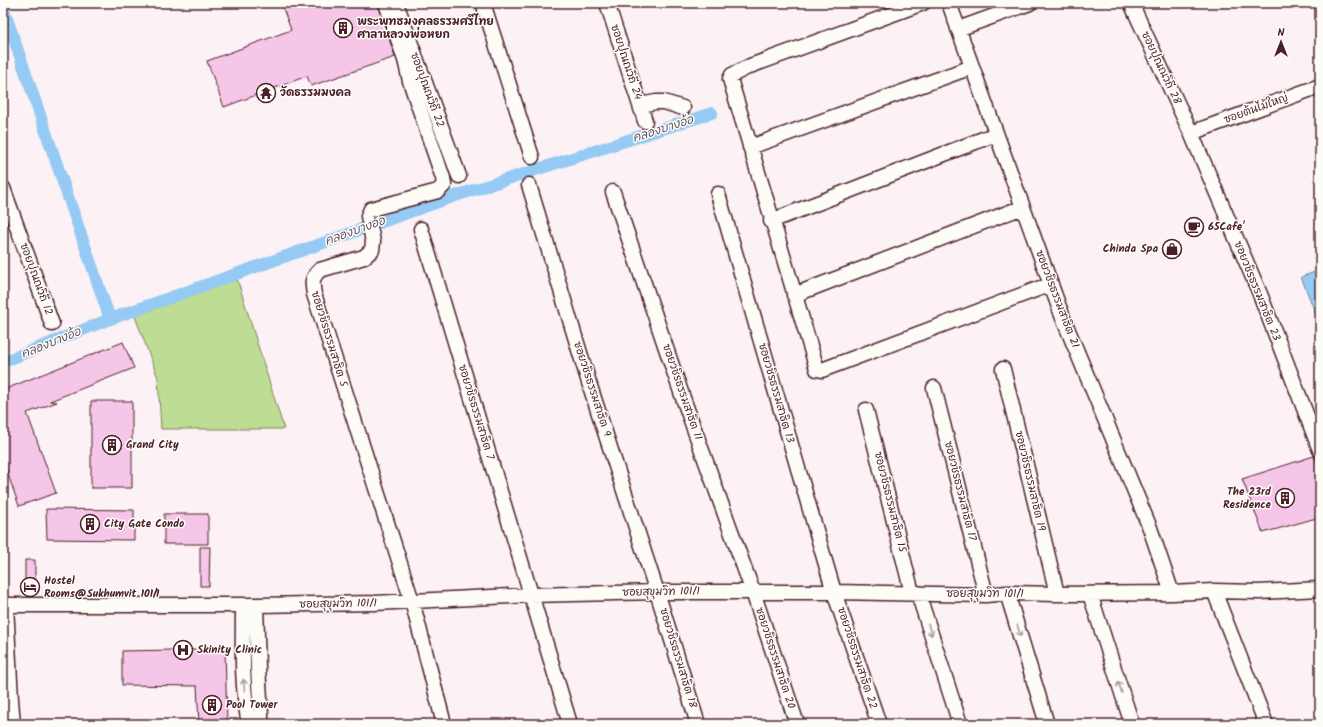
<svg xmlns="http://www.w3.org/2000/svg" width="1323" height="727" font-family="Kalam,'Playpen Sans Thai',sans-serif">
<rect width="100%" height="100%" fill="#fcf1f4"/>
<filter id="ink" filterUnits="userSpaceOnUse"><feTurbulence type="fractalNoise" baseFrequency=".025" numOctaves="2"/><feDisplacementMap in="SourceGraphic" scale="8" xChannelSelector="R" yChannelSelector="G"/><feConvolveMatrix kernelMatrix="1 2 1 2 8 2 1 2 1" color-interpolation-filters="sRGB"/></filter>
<g filter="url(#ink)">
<!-- built -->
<path fill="#fae4f0" d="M3 541 6 591H3Z"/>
<!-- green -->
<path fill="#bddc94" stroke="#847e60" d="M235 272 284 429H161L158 378 131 306Z"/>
<!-- water -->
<path fill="#94caf3" stroke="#7686a3" d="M1320 270V315L1317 317 1301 277Z"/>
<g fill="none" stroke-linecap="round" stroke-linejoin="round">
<!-- canal -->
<path stroke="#94caf3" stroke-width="12" d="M3 7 110 319
M3 362 110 319 449 198 712 113"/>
</g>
<!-- building -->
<path fill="#f6c6e8" stroke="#4a1f2b" d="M281 3H378L395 57 311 86 307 76 224 107 207 61 291 30Z
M1197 218 1202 231 1191 234 1186 223Z
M123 342 134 368 50 401 57 402 27 413 56 493 19 506 3 460V390Z
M91 401H132V488H91Z
M1314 456 1320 469V517L1263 533 1242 479Z
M46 509 134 510V540L47 539Z
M164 514H208V544H164Z
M200 547H210L209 586H200Z
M25 560H35V590H25Z
M225 649 227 724H199L197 686 122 685V651Z"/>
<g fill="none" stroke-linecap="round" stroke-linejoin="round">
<!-- minor casing -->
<g stroke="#4a1f2b" stroke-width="17">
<path id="minor" d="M386 3 405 60 410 81 443 178 444 185 438 191 371 209 368 216 373 242 372 250 364 257 320 270C311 278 312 283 314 294L412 601 444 724
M396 3 459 176
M483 3 532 157
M607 3 645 121
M923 3 750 66 732 75 730 79 817 369 822 370 1051 284
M949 3 1063 318 1150 528 1172 593
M1131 3 1191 133 1260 294 1320 450
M958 29 1030 3
M640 105 656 102H664L683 108
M1191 133 1320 86
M750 147 972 67
M529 185 590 386 657 592 698 724
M3 188 52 324
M613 192 683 398 753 592 797 724
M718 194 834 592 879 724
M771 221 996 134
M421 229 570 724
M794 295 1023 207
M1003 369 1057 594
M934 388 986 595
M866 410 912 593
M1214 591 1266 724
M918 593 960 724
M1007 593 1047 724
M1090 594 1132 724
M3 605H256L375 603 531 595 657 592H834L986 595 1007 593 1057 594 1172 593 1214 591 1259 592 1320 589
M6 605 11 700 13 724
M243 605C243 645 241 685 249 724
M256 605 258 667 261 715V724"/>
</g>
<!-- minor -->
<use href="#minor" stroke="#fdfcf7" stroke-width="14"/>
</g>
<!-- one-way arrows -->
<defs><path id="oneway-shaft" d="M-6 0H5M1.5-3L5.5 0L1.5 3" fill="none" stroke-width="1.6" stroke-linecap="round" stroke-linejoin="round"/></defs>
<g stroke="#ac999b">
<use href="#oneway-shaft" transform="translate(930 630) rotate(72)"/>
<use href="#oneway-shaft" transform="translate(1019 631) rotate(73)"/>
<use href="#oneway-shaft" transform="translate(244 685) rotate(-95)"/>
<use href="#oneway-shaft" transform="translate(1120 687) rotate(-108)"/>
</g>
</g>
<!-- icons -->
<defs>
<g id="building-ring" transform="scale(1)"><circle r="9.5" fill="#fdfcf7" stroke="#4a1f2b" stroke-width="1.5"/><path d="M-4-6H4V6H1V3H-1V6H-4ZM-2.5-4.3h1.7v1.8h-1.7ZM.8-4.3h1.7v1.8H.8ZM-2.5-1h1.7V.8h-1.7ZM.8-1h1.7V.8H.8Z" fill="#4a1f2b"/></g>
<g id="temple-ring" transform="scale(1)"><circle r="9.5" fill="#fdfcf7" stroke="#4a1f2b" stroke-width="1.5"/><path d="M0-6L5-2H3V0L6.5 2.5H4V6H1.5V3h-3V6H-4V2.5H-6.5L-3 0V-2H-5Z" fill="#4a1f2b"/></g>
<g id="cafe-ring" transform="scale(1)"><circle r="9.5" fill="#fdfcf7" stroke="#4a1f2b" stroke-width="1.5"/><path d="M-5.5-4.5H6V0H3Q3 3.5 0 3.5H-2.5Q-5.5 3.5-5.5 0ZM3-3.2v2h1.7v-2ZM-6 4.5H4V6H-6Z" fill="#4a1f2b"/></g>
<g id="shop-ring" transform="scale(1)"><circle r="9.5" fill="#fdfcf7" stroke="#4a1f2b" stroke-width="1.5"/><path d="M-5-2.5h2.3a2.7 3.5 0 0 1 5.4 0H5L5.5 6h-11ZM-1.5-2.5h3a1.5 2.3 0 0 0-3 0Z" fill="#4a1f2b"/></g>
<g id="hotel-ring" transform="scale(1)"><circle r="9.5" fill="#fdfcf7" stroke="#4a1f2b" stroke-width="1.5"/><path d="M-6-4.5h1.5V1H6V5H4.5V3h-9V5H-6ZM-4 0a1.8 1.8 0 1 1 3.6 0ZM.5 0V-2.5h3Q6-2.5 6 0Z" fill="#4a1f2b"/></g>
<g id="hospital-ring" transform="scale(1)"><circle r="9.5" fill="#fdfcf7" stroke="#4a1f2b" stroke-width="1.5"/><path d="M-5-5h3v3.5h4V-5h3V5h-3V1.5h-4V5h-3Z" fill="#4a1f2b"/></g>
</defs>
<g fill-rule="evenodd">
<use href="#building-ring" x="343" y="28"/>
<use href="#temple-ring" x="266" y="93"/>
<use href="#cafe-ring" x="1194" y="227"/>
<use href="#shop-ring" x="1172" y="249"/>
<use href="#building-ring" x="112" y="445"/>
<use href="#building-ring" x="1285" y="498"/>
<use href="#building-ring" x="90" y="524"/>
<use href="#hotel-ring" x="30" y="587"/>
<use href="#hospital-ring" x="183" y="650"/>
<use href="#building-ring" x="212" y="705"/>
</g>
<g text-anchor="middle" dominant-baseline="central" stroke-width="3" stroke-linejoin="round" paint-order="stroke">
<!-- poi labels -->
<g font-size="11" font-weight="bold" fill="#4a1f2b" stroke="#fdfcf7" text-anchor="start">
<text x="357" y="22">พระพุทธมงคลธรรมศรีไทย<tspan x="357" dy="13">ศาลาหลวงพ่อหยก</tspan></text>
<text x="280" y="93">วัดธรรมมงคล</text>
<text x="1208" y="227">65Cafe'</text>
<text x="1158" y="249" text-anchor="end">Chinda Spa</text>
<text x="126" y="445">Grand City</text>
<text x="1271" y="492" text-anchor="end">The 23rd<tspan x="1271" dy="13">Residence</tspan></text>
<text x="104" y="524">City Gate Condo</text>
<text x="44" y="581">Hostel<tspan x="44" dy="13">Rooms@Sukhumvit 101/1</tspan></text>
<text x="197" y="650">Skinity Clinic</text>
<text x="226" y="705">Pool Tower</text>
</g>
<!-- street labels -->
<g font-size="11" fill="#4a1f2b" stroke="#fdfcf7">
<text transform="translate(626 62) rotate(72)">ซอยปุณณวิถี 24</text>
<text transform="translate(1161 68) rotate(65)">ซอยปุณณวิถี 28</text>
<text transform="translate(427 90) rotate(70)">ซอยปุณณวิถี 22</text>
<text transform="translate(1256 109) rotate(-20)">ซอยต้นไม้ใหญ่</text>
<text transform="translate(36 279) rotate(70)">ซอยปุณณวิถี 12</text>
<text transform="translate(1257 291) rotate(68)">ซอยวชิรธรรมสาธิต 23</text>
<text transform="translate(1057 299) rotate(69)">ซอยวชิรธรรมสาธิต 21</text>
<text transform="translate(329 339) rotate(73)">ซอยวชิรธรรมสาธิต 5</text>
<text transform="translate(592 389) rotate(72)">ซอยวชิรธรรมสาธิต 9</text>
<text transform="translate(682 392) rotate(71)">ซอยวชิรธรรมสาธิต 11</text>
<text transform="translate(776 393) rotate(74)">ซอยวชิรธรรมสาธิต 13</text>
<text transform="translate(476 412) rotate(73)">ซอยวชิรธรรมสาธิต 7</text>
<text transform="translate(1030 481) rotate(77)">ซอยวชิรธรรมสาธิต 19</text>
<text transform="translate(960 491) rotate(76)">ซอยวชิรธรรมสาธิต 17</text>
<text transform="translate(890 502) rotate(76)">ซอยวชิรธรรมสาธิต 15</text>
<text transform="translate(661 592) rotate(-1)">ซอยสุขุมวิท 101/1</text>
<text x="985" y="594">ซอยสุขุมวิท 101/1</text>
<text transform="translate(338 604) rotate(-1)">ซอยสุขุมวิท 101/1</text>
<text transform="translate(678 658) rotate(73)">ซอยวชิรธรรมสาธิต 18</text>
<text transform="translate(775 658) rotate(72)">ซอยวชิรธรรมสาธิต 20</text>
<text transform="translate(857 658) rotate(72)">ซอยวชิรธรรมสาธิต 22</text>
</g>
<!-- water labels -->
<g font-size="12" font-style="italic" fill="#605267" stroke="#fdfcf7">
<text transform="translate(663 129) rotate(-18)">คลองบางอ้อ</text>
<text transform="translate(355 231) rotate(-20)">คลองบางอ้อ</text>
<text transform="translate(51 343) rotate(-22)">คลองบางอ้อ</text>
</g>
</g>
<!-- margin -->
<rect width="1323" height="727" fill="none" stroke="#fdfcf7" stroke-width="16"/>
<rect x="8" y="8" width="1307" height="711" fill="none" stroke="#4a1f2b" stroke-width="1.5" filter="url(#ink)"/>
<!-- north arrow -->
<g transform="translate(1281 42)" stroke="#fdfcf7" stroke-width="3" paint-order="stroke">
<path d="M0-3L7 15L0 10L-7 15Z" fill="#4a1f2b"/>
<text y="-6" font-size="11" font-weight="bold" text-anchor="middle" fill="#4a1f2b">N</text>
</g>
</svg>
